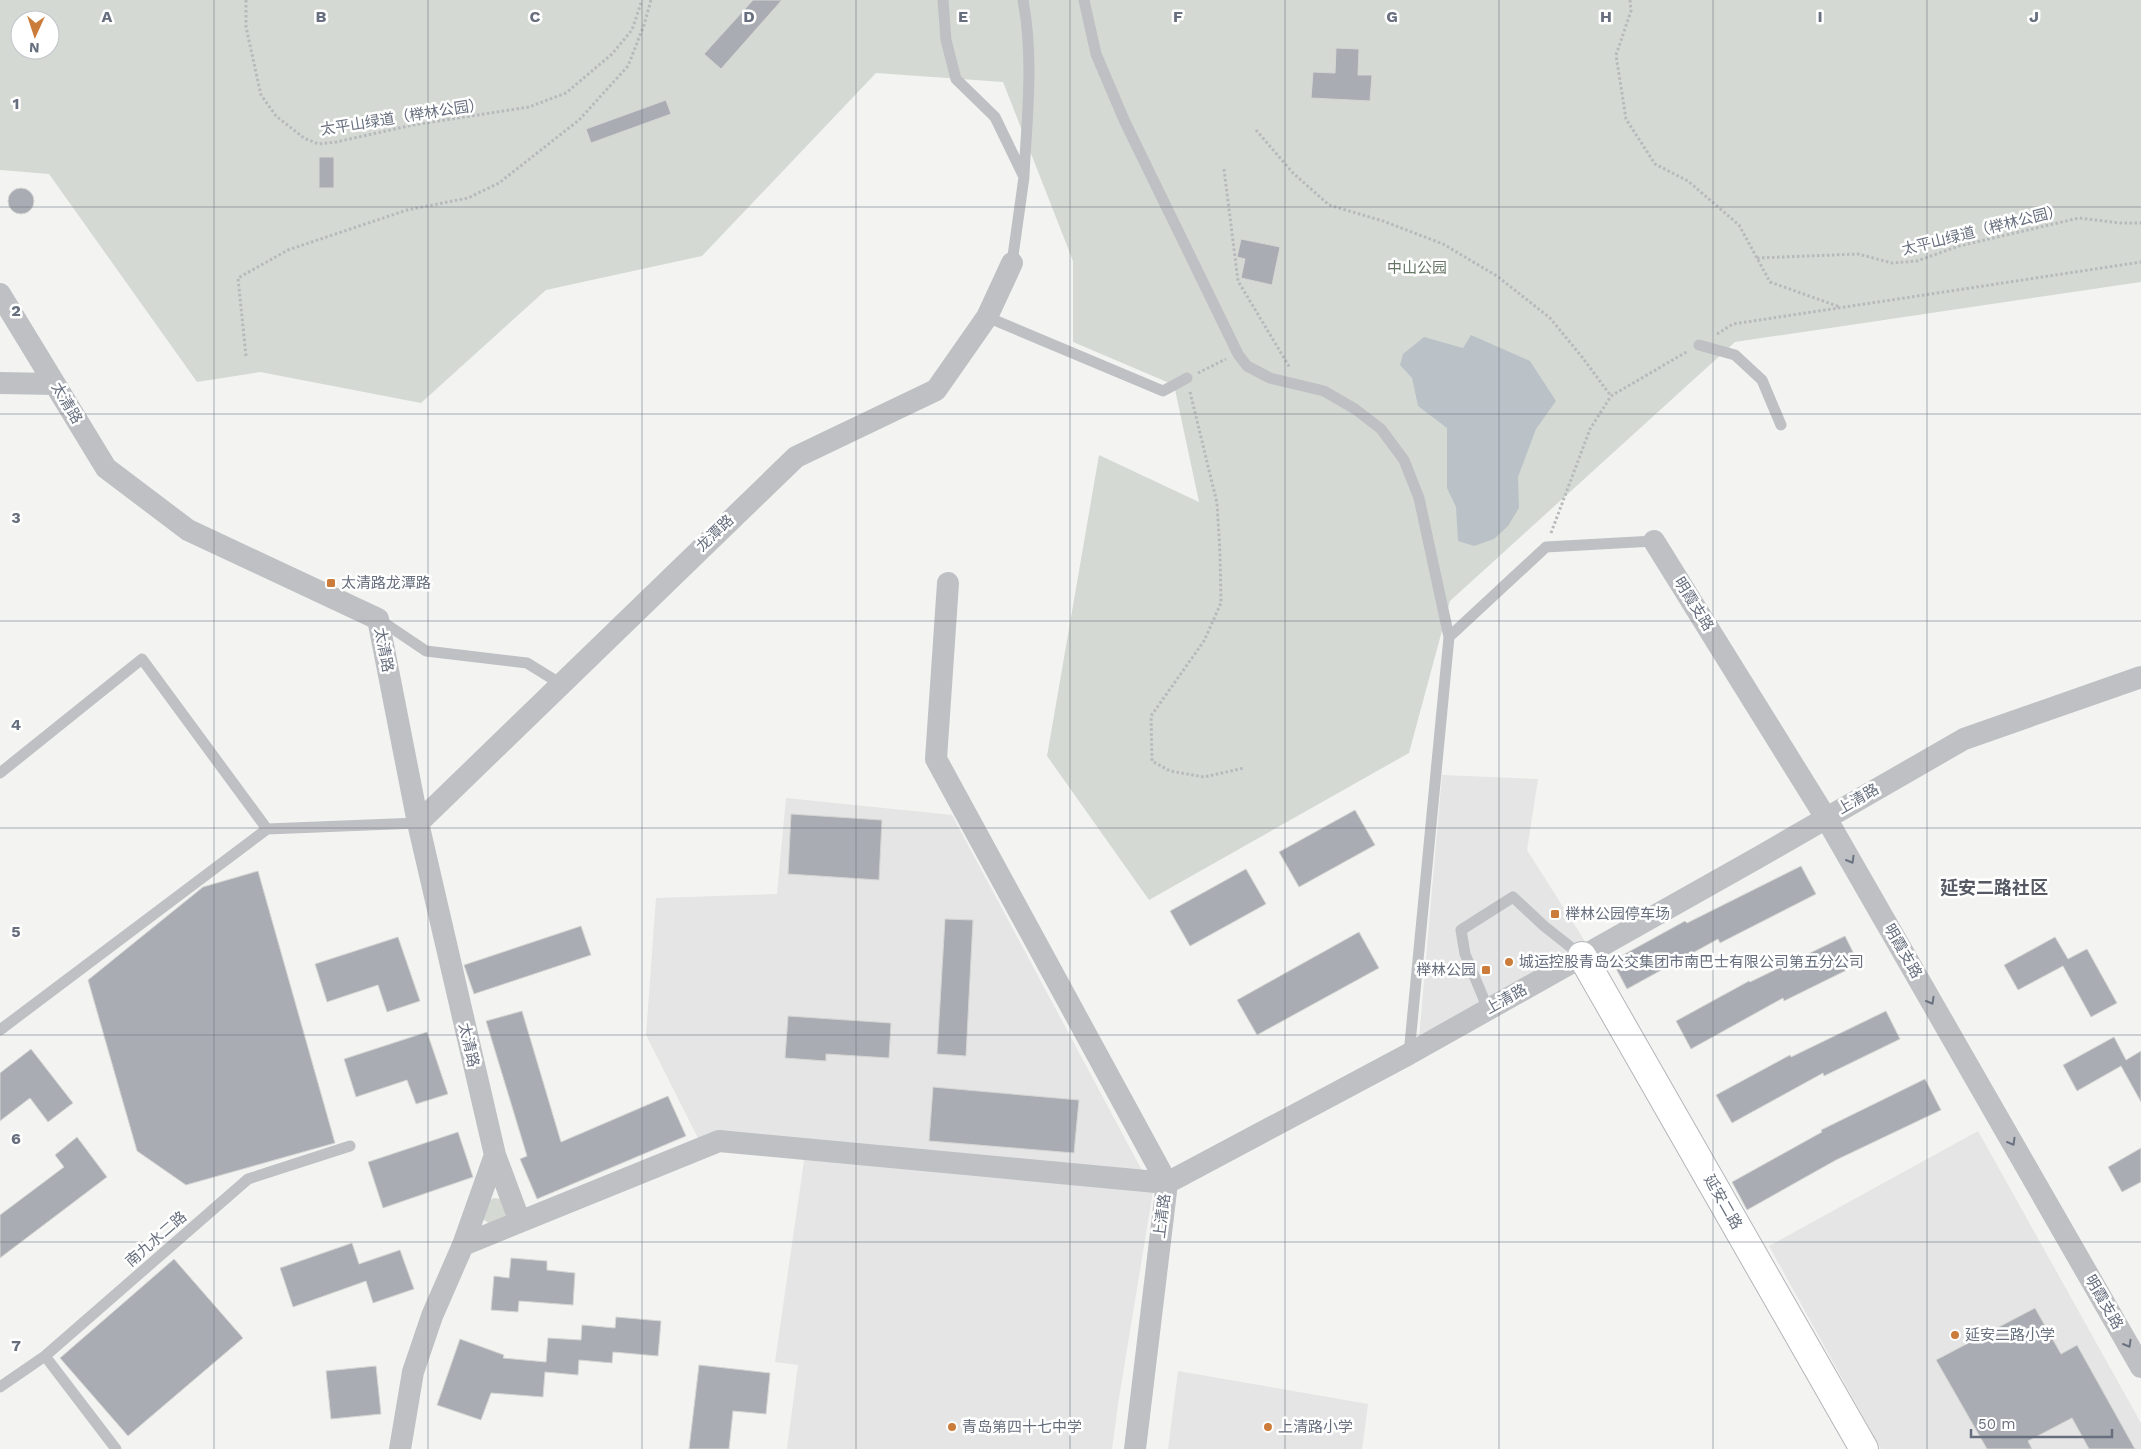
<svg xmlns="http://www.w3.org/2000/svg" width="2141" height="1449" font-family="'Work Sans','Noto Sans SC',sans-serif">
<rect width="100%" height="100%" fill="#f3f4f1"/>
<!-- built -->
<path fill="#e4e5e4" d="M1442 775 1538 779 1527 850 1586 943 1419 1039Z
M786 798 952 815 1153 1191 1118 1404 1112 1449H787L798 1365 775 1362 805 1154 702 1146 646 1035 656 898 777 894Z
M1978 1131 2141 1423V1449H1881L1769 1246Z
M1178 1371 1368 1404 1362 1449H1168Z"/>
<!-- green -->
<path fill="#d4dad3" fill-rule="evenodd" d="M0 0H2141V282L1735 342 1450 601 1409 753 1149 900 1047 756 1099 455 1199 502 1174 385 1073 342V261L1003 82 876 73 702 256 546 290 421 403 260 372 197 382 49 174 0 170ZM20 20H50V50H20Z
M494 1198 501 1199 508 1217 490 1224 484 1220 482 1213 488 1201Z"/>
<!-- water -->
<path fill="#bac1c7" d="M1471 335 1530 361 1556 401 1536 429 1518 477 1519 508 1508 526 1494 539 1474 546 1458 541 1456 507 1447 488V428L1418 406 1412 378 1400 365 1403 354 1424 337 1463 348Z"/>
<!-- building -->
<path fill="#a9adb3" stroke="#d5d5d3" d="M753 0H782L721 69 704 54Z
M1336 48 1359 49 1358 75H1372L1370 101 1311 98 1313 72 1335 73Z
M666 100 671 114 591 143 586 129Z
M319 157H334V188H319Z
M8 201a13 13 0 1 1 26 0a13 13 0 1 1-26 0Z
M1241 239 1280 247 1272 285 1241 278 1245 259 1237 257Z
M1355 810 1375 845 1299 887 1279 852Z
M791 814 882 820 879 880 788 874Z
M1801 866 1816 894 1720 943 1718 939 1627 989 1612 961 1685 921 1687 923Z
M1246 869 1266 904 1190 946 1170 911Z
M258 871 335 1143 186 1185 137 1151 88 980 203 887Z
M945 919 973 920 966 1056 937 1054Z
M581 926 591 955 474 994 464 965Z
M1359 932 1379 968 1257 1035 1237 1000Z
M1845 936 1859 964 1784 1001 1783 998 1691 1049 1676 1021 1749 981 1750 982Z
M398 937 420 1001 387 1012 378 985 327 1002 315 964Z
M2055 937 2068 959 2087 949 2117 1003 2091 1017 2063 966 2018 990 2004 965Z
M522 1011 561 1142 668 1096 686 1136 537 1199 520 1159 527 1156 486 1021Z
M1886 1011 1900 1039 1824 1076 1823 1073 1732 1123 1716 1095 1790 1055 1791 1057Z
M788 1016 891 1023 889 1058 826 1054V1061L785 1058Z
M427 1032 448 1094 416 1104 407 1080 356 1097 344 1059Z
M2114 1037 2126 1060 2141 1051V1102L2121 1066 2077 1091 2063 1065Z
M31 1049 73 1103 48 1122 30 1098 0 1121V1073Z
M1925 1079 1941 1110 1836 1160 1747 1210 1732 1182 1822 1132 1821 1130Z
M933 1087 1079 1100 1074 1153 929 1141Z
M458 1132 473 1177 383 1208 368 1162Z
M77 1137 107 1177 0 1258V1215L64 1167 55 1155Z
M2141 1148V1182L2122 1192 2108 1167Z
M352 1243 359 1264 400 1250 414 1289 373 1303 366 1281 293 1307 280 1268Z
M511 1258 547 1261V1270L575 1273 573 1305 519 1301 518 1312 491 1310 494 1276 509 1278Z
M174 1259 243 1338 128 1436 60 1358Z
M2035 1308 2061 1354 2077 1345 2135 1449H2089L2072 1418 2028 1441 2032 1449H1987L1936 1360Z
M616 1317 661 1321 658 1356 613 1352 612 1363 579 1360 578 1375 545 1372 543 1397 491 1393 481 1420 437 1405 460 1339 504 1355 503 1358 546 1362 548 1338 581 1340 582 1325 615 1328Z
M699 1365 770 1373 766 1414 733 1411 729 1449H689Z
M376 1366 381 1414 331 1419 326 1371Z"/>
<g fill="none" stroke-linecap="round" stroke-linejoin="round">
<!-- secondary casing -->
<g stroke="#b2b5ba" stroke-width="30">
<path id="secondary" d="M1582 956 1864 1449"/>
</g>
<!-- path -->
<path stroke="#b7b9bc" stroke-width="3" stroke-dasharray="2.5 2.5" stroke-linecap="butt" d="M246 0V27L261 95 276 116 304 138 318 144 336 142 413 125 529 107 566 93 612 54 632 30 642 0
M1630 0 1631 11 1616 55 1626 119 1655 164 1688 181 1739 225 1770 282 1840 307
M1256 130 1293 173 1329 205 1383 221 1443 244 1497 276 1550 318 1582 357 1611 396
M1224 169 1238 281 1290 368
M1757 258 1858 254 1892 263 1917 261 1959 246 2079 218 2120 223H2141
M1717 334 1733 324 2141 262
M246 356 238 278 288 250 407 210 468 198 499 183 579 120 628 66 644 25 651 0
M1198 373 1226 359
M1190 392 1217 503 1220 553 1221 603 1204 641 1151 716 1152 761 1170 771 1204 777 1244 768
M1551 533 1590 429 1611 396 1688 351"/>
<!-- lane -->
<path stroke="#bec0c4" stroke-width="11" d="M943 0 946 40 956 79 995 117 1024 177 1012 263
M1023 0C1034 58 1027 117 1024 175
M1084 0 1096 54 1125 122 1238 354 1247 366 1270 378 1324 391 1355 409 1381 429 1404 460 1419 498 1449 637 1409 1054
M987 317 1163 391 1187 378
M1699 345 1735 355 1762 380 1781 425
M380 620 426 651 527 663 561 684
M1449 637 1546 547 1654 541
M0 773 142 659 267 829
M1488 1009 1465 954 1461 930 1513 897 1544 926 1582 956
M0 1030 267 829 418 823
M45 1356 116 1449
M0 1387 45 1356 248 1179 350 1146"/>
<!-- street -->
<path stroke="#bec0c4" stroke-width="22" d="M0 294 106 468 188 530 378 619 418 823 495 1155 463 1245 432 1316 413 1372 400 1449
M0 383 55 384
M1654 541 1826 818 2141 1367
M948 583 936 759 1167 1183
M418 823 796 457 936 390 987 317 1012 263
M495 1155 520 1222
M463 1245 719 1141 1167 1183
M1135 1449 1167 1183 1409 1054 1759 857 1964 739 2141 677"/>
<!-- secondary -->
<use href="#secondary" stroke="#fff" stroke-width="28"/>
</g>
<!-- one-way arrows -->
<defs><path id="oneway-chevron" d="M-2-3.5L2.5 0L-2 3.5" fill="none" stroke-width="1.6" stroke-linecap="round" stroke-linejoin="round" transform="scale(1.25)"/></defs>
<g stroke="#6b7382">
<use href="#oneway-chevron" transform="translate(1851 860) rotate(60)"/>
<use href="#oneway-chevron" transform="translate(1931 1001) rotate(60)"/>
<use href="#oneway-chevron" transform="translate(2012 1142) rotate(60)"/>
<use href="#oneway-chevron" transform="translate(2128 1344) rotate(60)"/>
</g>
<!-- grid -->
<path fill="none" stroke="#676f7e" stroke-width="1" stroke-opacity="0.55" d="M214 0V1449M428 0V1449M642 0V1449M856 0V1449M1070 0V1449M1285 0V1449M1499 0V1449M1713 0V1449M1927 0V1449M0 207H2141M0 414H2141M0 621H2141M0 828H2141M0 1035H2141M0 1242H2141"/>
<!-- markers -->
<g fill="#cb7c3a" stroke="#fff" stroke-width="2">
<rect x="326" y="578" width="10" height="10" rx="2.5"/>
<rect x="1550" y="909" width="10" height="10" rx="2.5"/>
<circle cx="1509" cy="962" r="5"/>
<rect x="1481" y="965" width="10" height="10" rx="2.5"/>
<circle cx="1955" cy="1335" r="5"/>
<circle cx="952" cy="1427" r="5"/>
<circle cx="1268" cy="1427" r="5"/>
</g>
<g text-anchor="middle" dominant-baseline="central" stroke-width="5" stroke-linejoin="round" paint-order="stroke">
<!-- street labels -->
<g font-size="15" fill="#676f7e" stroke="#fff">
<text transform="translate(402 117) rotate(-9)">太平山绿道（榉林公园）</text>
<text transform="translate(1982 230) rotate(-14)">太平山绿道（榉林公园）</text>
<text transform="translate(67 403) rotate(59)">太清路</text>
<text transform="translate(715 533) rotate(-44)">龙潭路</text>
<text transform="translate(1694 604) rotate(58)">明霞支路</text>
<text transform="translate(384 650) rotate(79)">太清路</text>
<text transform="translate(1858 799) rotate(-30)">上清路</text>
<text transform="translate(1903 951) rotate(60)">明霞支路</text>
<text transform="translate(1506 999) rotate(-29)">上清路</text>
<text transform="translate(469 1045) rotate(77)">太清路</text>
<text transform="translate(1723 1202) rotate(60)">延安二路</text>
<text transform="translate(1162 1216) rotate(-83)">上清路</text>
<text transform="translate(156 1239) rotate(-41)">南九水二路</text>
<text transform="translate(2104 1302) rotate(60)">明霞支路</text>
</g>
<!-- park labels -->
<g font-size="15" fill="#657665" stroke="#fff">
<text x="1417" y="268">中山公园</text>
</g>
<!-- poi labels -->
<g font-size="15" fill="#676f7e" stroke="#fff" text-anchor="start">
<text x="341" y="583">太清路龙潭路</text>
<text x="1565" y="914">榉林公园停车场</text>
<text x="1519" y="962">城运控股青岛公交集团市南巴士有限公司第五分公司</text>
<text x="1476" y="970" text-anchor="end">榉林公园</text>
<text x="1965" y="1335">延安二路小学</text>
<text x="962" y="1427">青岛第四十七中学</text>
<text x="1278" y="1427">上清路小学</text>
</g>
<!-- quarter labels -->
<g font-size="18" font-weight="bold" fill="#545964" stroke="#fff">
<text x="1994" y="887">延安二路社区</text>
</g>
</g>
<g font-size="16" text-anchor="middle" font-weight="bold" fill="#676f7e" stroke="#fff" stroke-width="5" stroke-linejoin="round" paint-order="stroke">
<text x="107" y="22">A</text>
<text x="321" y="22">B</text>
<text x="535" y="22">C</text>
<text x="749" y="22">D</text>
<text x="963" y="22">E</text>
<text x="1178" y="22">F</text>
<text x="1392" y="22">G</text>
<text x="1606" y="22">H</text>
<text x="1820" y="22">I</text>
<text x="2034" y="22">J</text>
<text x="16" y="109">1</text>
<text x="16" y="316">2</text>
<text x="16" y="523">3</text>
<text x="16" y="730">4</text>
<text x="16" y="937">5</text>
<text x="16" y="1144">6</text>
<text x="16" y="1351">7</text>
</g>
<!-- north arrow -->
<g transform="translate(35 35) rotate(183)"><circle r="24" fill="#ffffff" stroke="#c2c5cb"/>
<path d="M0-4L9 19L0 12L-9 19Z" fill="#cb7c3a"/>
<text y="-8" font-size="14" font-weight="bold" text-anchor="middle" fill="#676f7e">N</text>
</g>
<!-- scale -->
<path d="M1971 1429v8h141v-8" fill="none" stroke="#676f7e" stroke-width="2.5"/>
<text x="1978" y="1429" font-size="15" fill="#676f7e" stroke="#ffffff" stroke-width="4" paint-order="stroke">50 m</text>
</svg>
